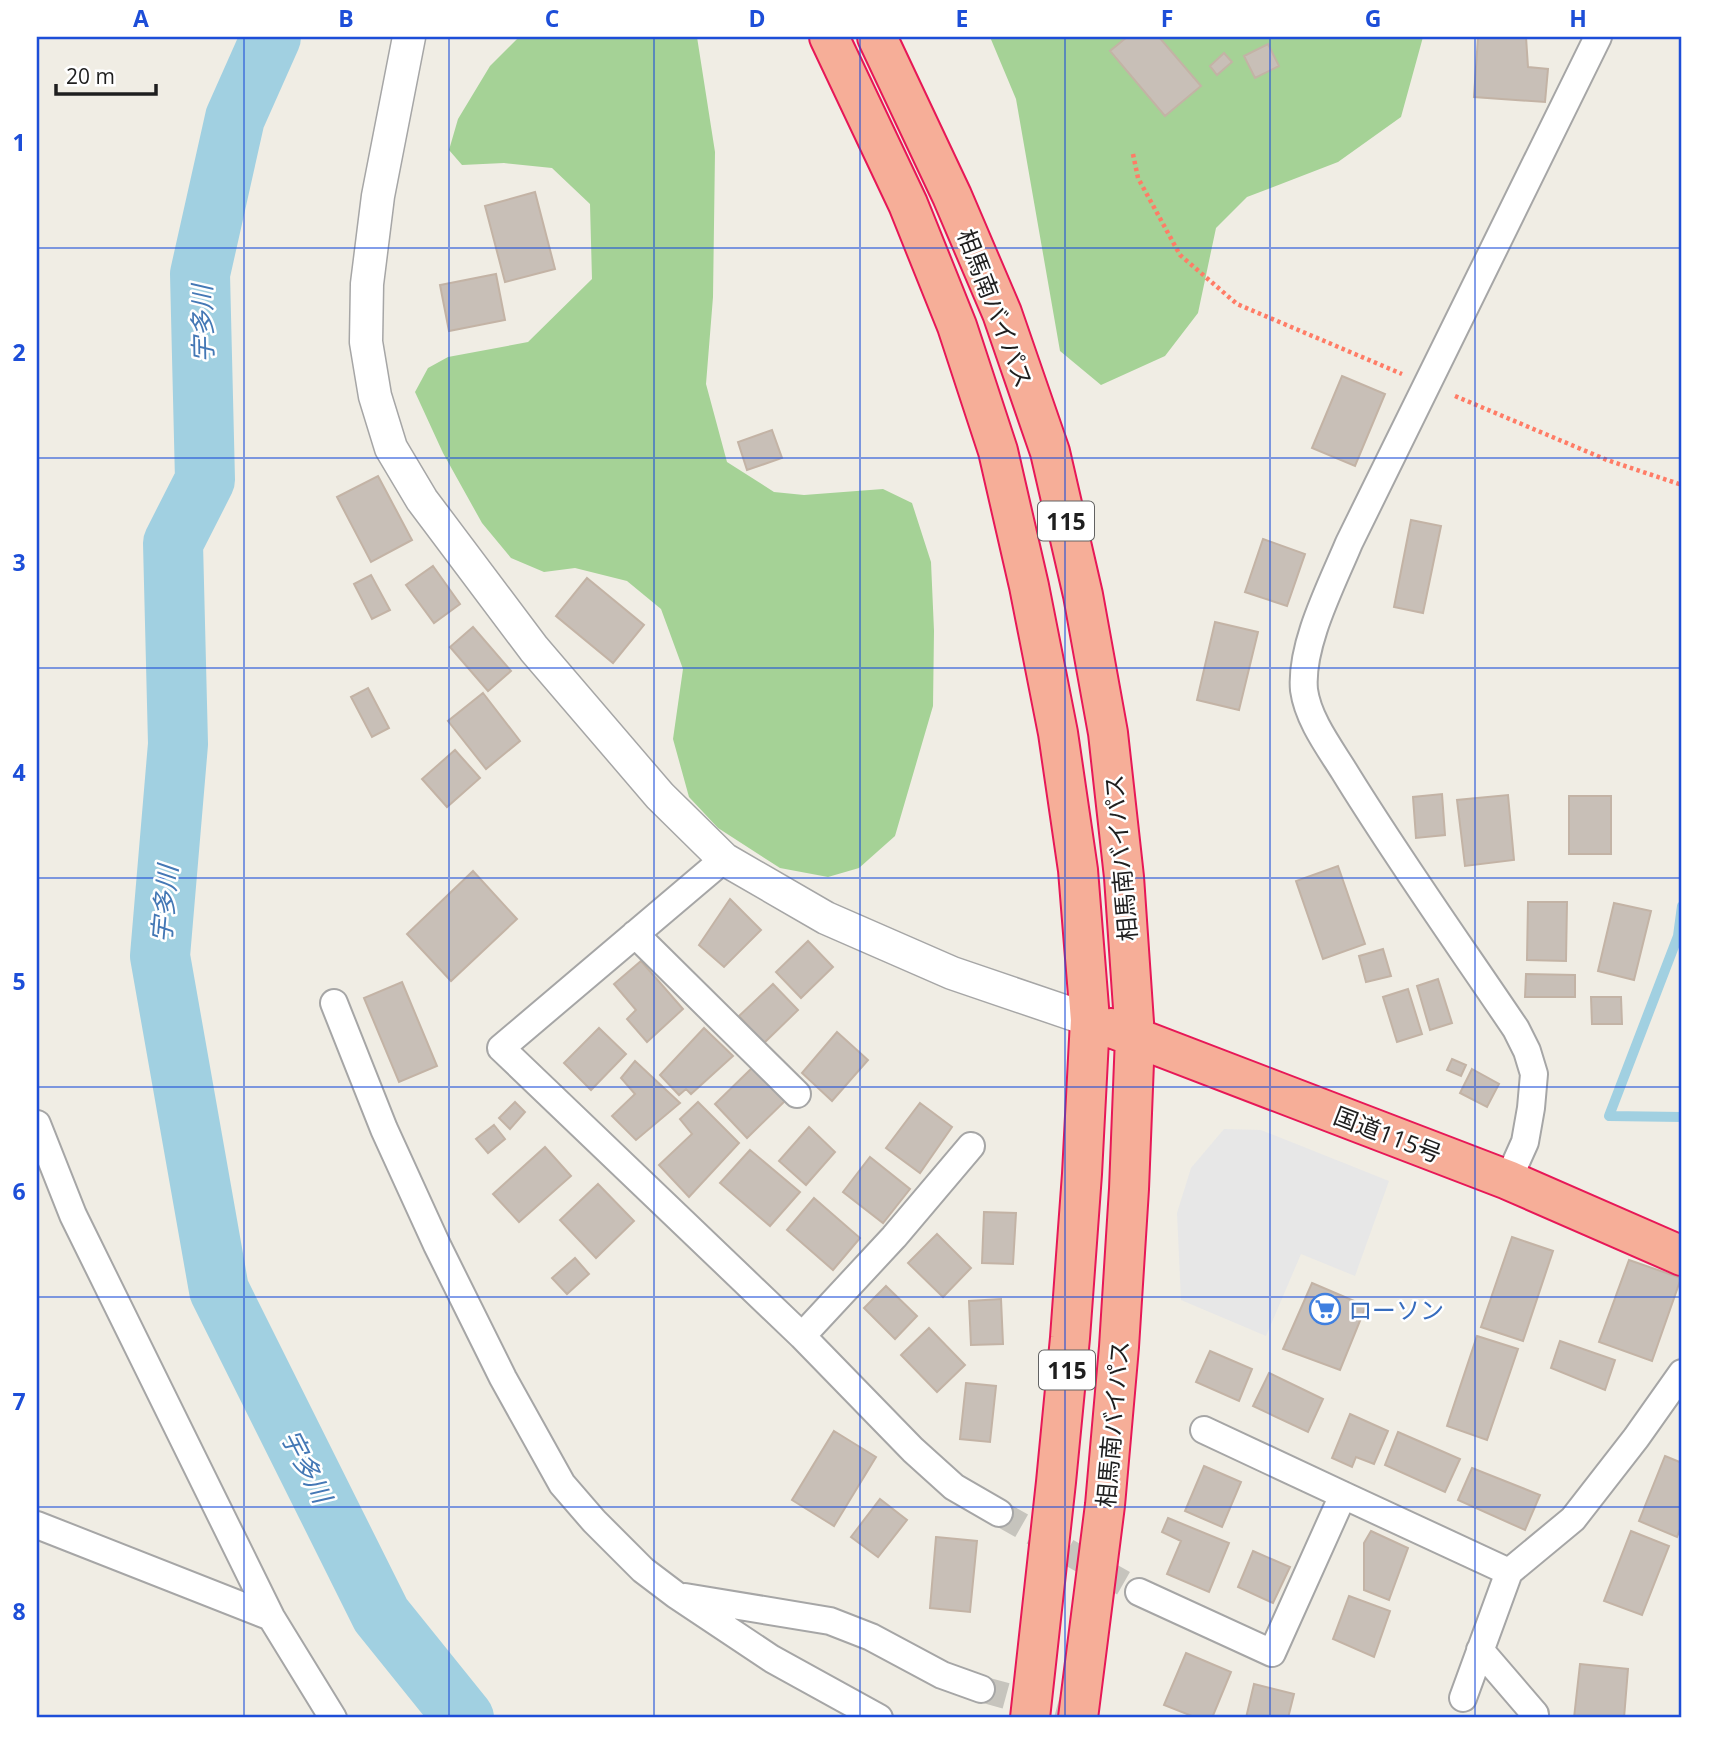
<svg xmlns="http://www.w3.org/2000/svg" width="1719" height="1755" font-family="'Open Sans','Noto Sans JP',sans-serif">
<rect width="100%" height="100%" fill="#f0ede4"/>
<!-- forest -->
<path fill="#a5d296" d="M519 37H697L715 152 713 297 706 384 727 462 774 492 804 495 883 489 912 503 931 562 934 631 933 706 895 836 859 868 828 877 780 868 718 828 689 797 673 739 683 669 661 609 627 581 575 568 544 572 511 558 482 523 443 453 415 392 428 368 448 357 528 342 592 279 590 204 552 168 504 163 462 165 449 150 458 119 490 66Z
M990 37H1423L1401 117 1338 162 1247 197 1216 228 1198 313 1165 356 1101 385 1060 351 1016 99Z"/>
<!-- parking -->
<path fill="#e7e7e7" d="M1224 1129 1261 1130 1389 1181 1355 1276 1301 1254 1266 1336 1181 1300 1177 1213 1191 1168Z"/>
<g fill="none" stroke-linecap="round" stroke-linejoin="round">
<!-- stream -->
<path stroke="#a1d0e1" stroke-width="10" d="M1682 906 1678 936 1609 1116 1682 1117"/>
<!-- river -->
<path stroke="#a1d0e1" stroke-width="60" d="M271 37 235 118 200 274 205 480 173 543 178 744 160 956 219 1290 381 1615 464 1718"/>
</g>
<!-- building -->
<path fill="#c8bfb7" stroke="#c3b3a5" stroke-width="2" d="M1127 37H1159L1201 86 1165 116 1110 51Z
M1478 37H1526L1528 67 1548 69 1545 102 1474 97Z
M1268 44 1279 66 1255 78 1244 56Z
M1224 53 1232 62 1217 75 1210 66Z
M535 192 555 269 505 282 485 206Z
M496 274 505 320 449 331 440 285Z
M1342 376 1385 394 1355 466 1312 448Z
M772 430 782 458 747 470 738 442Z
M378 476 412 540 371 562 337 497Z
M1411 520 1441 526 1423 613 1394 607Z
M1263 539 1305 554 1287 606 1245 592Z
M433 566 460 604 434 623 406 585Z
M371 575 390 610 372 619 354 584Z
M587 578 644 625 613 663 556 616Z
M1215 622 1258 632 1239 710 1197 700Z
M473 627 511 671 488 691 450 647Z
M368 688 389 728 372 737 351 697Z
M483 693 520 741 486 769 448 721Z
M455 750 480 778 447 807 422 779Z
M1442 794 1445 835 1416 838 1413 797Z
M1508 795 1514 860 1465 866 1457 800Z
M1569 796H1611V854H1569Z
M1338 866 1365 944 1323 959 1296 881Z
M473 871 517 919 451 981 407 934Z
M730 899 761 930 724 967 699 945Z
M1528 902H1567L1566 961 1527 960Z
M1614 903 1651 911 1634 980 1598 971Z
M808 941 833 967 801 998 776 972Z
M1383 949 1391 976 1366 982 1359 956Z
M641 961 683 1009 647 1042 627 1019 636 1010 614 984Z
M1526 974 1575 975V997H1525Z
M1438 979 1452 1023 1430 1030 1417 986Z
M402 982 437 1066 399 1082 364 998Z
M773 984 798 1010 764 1043 739 1016Z
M1408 989 1422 1034 1397 1042 1383 997Z
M1591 997H1621L1622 1024H1592Z
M599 1028 626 1054 591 1090 564 1063Z
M704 1028 733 1056 691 1094 686 1089 679 1095 660 1075Z
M837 1032 868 1060 832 1101 802 1073Z
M1452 1059 1466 1065 1461 1076 1447 1070Z
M635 1061 680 1103 636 1140 612 1116 635 1094 621 1078Z
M754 1066 786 1100 747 1138 715 1104Z
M1472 1069 1499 1084 1487 1107 1460 1093Z
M515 1102 525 1112 510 1129 499 1118Z
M698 1102 739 1143 689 1197 659 1165 692 1134 680 1119Z
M920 1103 952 1127 920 1173 886 1148Z
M494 1125 505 1139 488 1153 476 1139Z
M809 1127 835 1152 806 1185 779 1161Z
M545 1147 571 1176 519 1222 493 1194Z
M750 1150 800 1192 770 1226 720 1183Z
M870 1157 910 1189 883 1223 843 1192Z
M598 1184 634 1221 596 1258 560 1220Z
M814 1198 860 1238 833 1270 787 1230Z
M984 1212 1016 1213 1013 1264 982 1263Z
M937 1234 971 1268 943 1297 908 1263Z
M1512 1237 1553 1251 1523 1341 1481 1327Z
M575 1258 589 1274 567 1294 552 1278Z
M1629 1260 1681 1278 1652 1361 1599 1342Z
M1312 1283 1366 1306 1340 1370 1283 1349Z
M886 1286 917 1316 895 1339 864 1308Z
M1001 1299 1003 1344 971 1345 969 1301Z
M929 1328 965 1365 937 1392 901 1355Z
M1477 1336 1518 1349 1487 1440 1447 1426Z
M1560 1341 1615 1360 1605 1390 1551 1368Z
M1210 1351 1252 1369 1239 1401 1196 1382Z
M1269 1373 1323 1399 1308 1432 1253 1406Z
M966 1383 996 1386 990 1442 960 1439Z
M1350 1414 1388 1431 1374 1464 1356 1457 1352 1467 1332 1458Z
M834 1431 876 1457 834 1526 792 1500Z
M1398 1432 1460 1459 1445 1492 1385 1465Z
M1665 1456 1682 1463V1524L1677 1537 1639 1521Z
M1204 1466 1241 1482 1222 1527 1185 1511Z
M1472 1468 1540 1495 1525 1530 1458 1500Z
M880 1499 907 1520 878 1557 851 1537Z
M1168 1518 1229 1543 1209 1592 1167 1574 1181 1541 1162 1532Z
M1371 1531 1408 1548 1389 1600 1364 1590V1543Z
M1631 1531 1669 1546 1642 1615 1604 1601Z
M936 1537 977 1541 970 1612 930 1608Z
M1253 1551 1290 1567 1273 1603 1238 1587Z
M1349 1596 1390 1611 1374 1657 1333 1639Z
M1186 1653 1231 1672 1212 1718H1197L1164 1705Z
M1580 1664 1628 1669 1624 1718H1574Z
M1254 1684 1294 1694 1288 1718H1246Z"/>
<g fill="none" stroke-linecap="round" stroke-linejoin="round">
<!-- minor-tunnel -->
<path stroke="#c6c4bd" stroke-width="26" stroke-dasharray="26 13" stroke-linecap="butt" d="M999 1513 1139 1592
M981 1689 1087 1718"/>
<!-- minor casing -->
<g stroke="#a6a6a6" stroke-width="30">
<path id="minor" d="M724 859 501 1048 802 1336 913 1450 954 1487 999 1513
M635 934 797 1094
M334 1003 384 1129 437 1245 503 1378 562 1484 594 1521 643 1570 676 1595 772 1659 879 1718
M37 1124 73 1215 271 1617 333 1718
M1508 1180 1525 1142 1531 1108 1534 1074 1527 1051 1516 1029C1458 943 1398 859 1344 771 1329 747 1308 719 1304 690 1300 645 1332 584 1349 543L1598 37
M802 1336 894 1237 971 1146
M1204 1430 1343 1495
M37 1525 271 1617
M1139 1592 1272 1653 1343 1495 1509 1572 1573 1519 1636 1438 1682 1373
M685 1597 830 1621 871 1637 942 1675 981 1689
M1480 1650 1535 1714V1718
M1463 1698 1509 1572"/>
</g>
<!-- tertiary casing -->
<g stroke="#a6a6a6" stroke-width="35">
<path id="tertiary" d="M409 37 378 196 367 284 366 342 375 396 391 448 422 500 534 649 660 796 724 859 826 918 952 973 1090 1020"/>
</g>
<!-- trunk casing -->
<g stroke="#e71857" stroke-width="42">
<path id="trunk" d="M829 37 908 204 957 326 998 451 1029 586 1058 733 1078 870 1090 1020 1082 1174 1070 1338 1056 1482 1030 1718
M877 37 952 196 1002 313 1050 452 1083 595 1108 733 1124 877 1135 1037 1129 1189 1119 1347 1105 1505 1078 1718
M1111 1028 1508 1180 1682 1256"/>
</g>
<!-- path -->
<path stroke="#ff7c66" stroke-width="4.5" stroke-dasharray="3.5 3.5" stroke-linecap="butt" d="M1133 154 1138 178 1180 255 1237 304 1402 374
M1455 396 1607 460 1682 485"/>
<!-- minor -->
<use href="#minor" stroke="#fff" stroke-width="26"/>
<!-- tertiary -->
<use href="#tertiary" stroke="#fff" stroke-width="32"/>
<!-- trunk -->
<use href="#trunk" stroke="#f6ae98" stroke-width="38"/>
</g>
<!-- grid -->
<path fill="none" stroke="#1d4ed8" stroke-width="2" stroke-opacity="0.55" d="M244 37V1718M449 37V1718M654 37V1718M860 37V1718M1065 37V1718M1270 37V1718M1475 37V1718M37 248H1682M37 458H1682M37 668H1682M37 878H1682M37 1087H1682M37 1297H1682M37 1507H1682"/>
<!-- icons -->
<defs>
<g id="supermarket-ring" transform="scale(1.575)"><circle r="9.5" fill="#fff" stroke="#3f7fe0" stroke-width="1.5"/><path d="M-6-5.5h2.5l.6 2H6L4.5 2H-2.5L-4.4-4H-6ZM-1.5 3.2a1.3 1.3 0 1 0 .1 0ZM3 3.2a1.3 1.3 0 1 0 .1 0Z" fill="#3f7fe0"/></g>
</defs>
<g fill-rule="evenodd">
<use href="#supermarket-ring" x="1325" y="1309"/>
</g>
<g text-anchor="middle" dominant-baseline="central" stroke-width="5" stroke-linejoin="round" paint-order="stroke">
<!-- shield labels -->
<g fill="#fff" stroke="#626262" stroke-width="2">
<rect x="1038" y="501.5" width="56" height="39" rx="5"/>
<rect x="1039" y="1350.5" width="56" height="39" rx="5"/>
</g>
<g font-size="23" font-weight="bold" fill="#1f1f1f">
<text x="1066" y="521">115</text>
<text x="1067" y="1370">115</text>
</g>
<!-- street labels -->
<g font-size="24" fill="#1f1f1f" stroke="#fff">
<text transform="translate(996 308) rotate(69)">相馬南バイパス</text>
<text transform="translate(1120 858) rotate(-95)">相馬南バイパス</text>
<text transform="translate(1388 1134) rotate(21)">国道115号</text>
<text transform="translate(1112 1424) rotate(-85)">相馬南バイパス</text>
</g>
<!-- shop labels -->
<g font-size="24" fill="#366cbe" stroke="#fff" text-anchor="start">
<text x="1348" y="1309">ローソン</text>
</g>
<!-- water labels -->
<g font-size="26" font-style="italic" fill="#4478b5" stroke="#fff">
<text transform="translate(202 324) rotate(-91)">宇多川</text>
<text transform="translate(164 904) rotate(-85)">宇多川</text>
<text transform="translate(307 1466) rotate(63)">宇多川</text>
</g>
</g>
<!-- border -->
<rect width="1719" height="1755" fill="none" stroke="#ffffff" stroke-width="77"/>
<!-- scale -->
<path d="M56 84v10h100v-10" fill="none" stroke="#1f1f1f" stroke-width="3.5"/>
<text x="66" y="84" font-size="21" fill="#1f1f1f" stroke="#ffffff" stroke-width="5" paint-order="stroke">20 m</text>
<rect x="38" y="38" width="1642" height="1678" fill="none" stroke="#1d4ed8" stroke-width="2.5"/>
<g font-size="23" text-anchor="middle" font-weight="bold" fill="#1d4ed8">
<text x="141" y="27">A</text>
<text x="346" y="27">B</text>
<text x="552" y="27">C</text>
<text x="757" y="27">D</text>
<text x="962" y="27">E</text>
<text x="1167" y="27">F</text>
<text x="1373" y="27">G</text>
<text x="1578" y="27">H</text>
<text x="19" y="151">1</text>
<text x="19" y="361">2</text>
<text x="19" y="571">3</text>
<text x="19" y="781">4</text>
<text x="19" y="990">5</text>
<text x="19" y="1200">6</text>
<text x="19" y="1410">7</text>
<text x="19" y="1620">8</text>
</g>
</svg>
